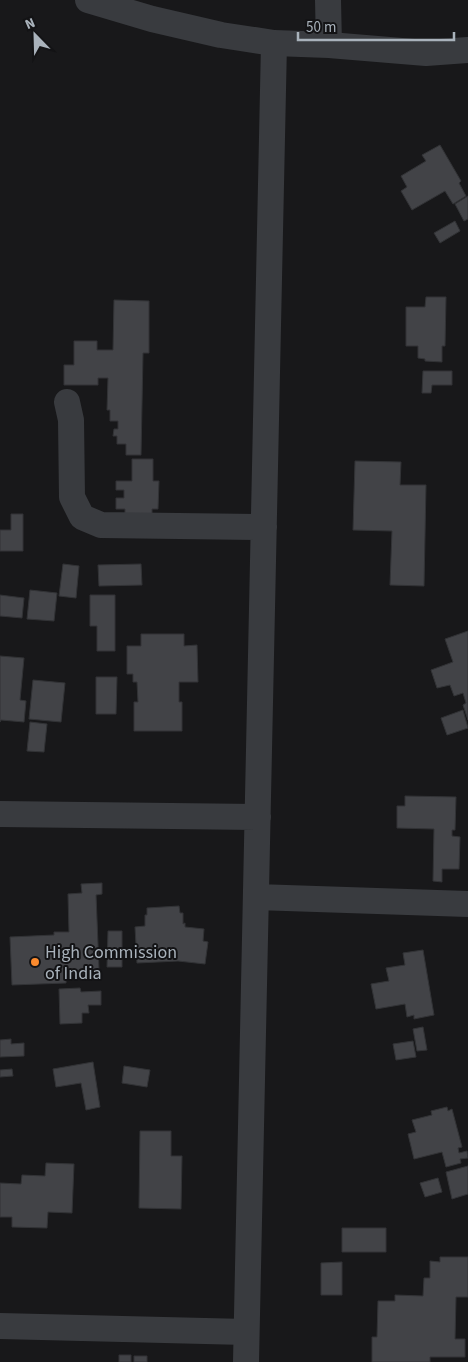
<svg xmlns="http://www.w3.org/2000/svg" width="468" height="1362" font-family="'Source Sans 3',sans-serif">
<rect width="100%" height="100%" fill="#18181a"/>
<!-- building -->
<path fill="#424347" stroke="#323336" d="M440 145 461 181 459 183 466 196 453 204 445 191 412 210 401 191 407 187 401 176 426 161 422 155Z
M468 196V219L464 221 455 204Z
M455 221 460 231 440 243 434 233Z
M426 297H446L445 346H442V362L425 361V359L418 358V346H406V307H425Z
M114 300 149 301V353H143L141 455H126V444H117V436H113L114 429H118V421H110V410H107L108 378H98V385H64V365H74V341H97V350H113Z
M423 371H452V385H432L431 393H422Z
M132 459H153V481H159L158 509H152V517H125V509H116V498H124V490H116V481H132Z
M355 461 401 462 400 485H426L424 586 390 585 392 531 353 530Z
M11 514H23V551H0V530H11Z
M63 564 79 566 76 598 59 596Z
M141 564 142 585 99 586 98 565Z
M30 590 57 593 54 621 27 619Z
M0 595 24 598 22 618 0 616Z
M90 595H115V651H97V626H90Z
M468 631V720L463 705 466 703 463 693 454 696 450 685 437 688 431 670 453 662 445 639Z
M141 634H184V646L197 645 198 682H179V702H182V731H134V702H138L137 682H133V674H127V646H141Z
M0 656 24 658 20 700 26 701 24 722 1 720 0 722Z
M96 677H117L116 714H96Z
M33 680 65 683 61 722 29 719Z
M463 710 468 728 447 735 441 718Z
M30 722 47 724 44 752 27 751Z
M405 796 456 797 455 830H452V836L460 837 459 869H442V882L433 881 434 829 397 828V806H405Z
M102 883V894L96 895 99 969 86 970V974L66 975V983L12 985 10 937 54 935V932H69L68 894 82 893 81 884Z
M179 906 180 913H183V924L185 923V927L204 929 203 941 208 942 205 964 178 961 137 963 135 927 145 926V915H147V908Z
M108 931H122V967H107Z
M423 950 434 1015 414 1019V1015L407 1017 405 1004 376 1009 371 984 389 981 386 968 405 965 403 953Z
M80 988 81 992 101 991V1005H88L89 1013H82V1023L60 1024 59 989Z
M423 1027 427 1050 417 1051 413 1029Z
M11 1039V1044L24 1043V1056L0 1057V1040Z
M413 1041 416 1057 396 1060 393 1044Z
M93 1062 100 1107 86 1110 81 1083 56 1087 53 1069Z
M124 1066 150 1070 147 1087 122 1083Z
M12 1069 13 1076 0 1077V1070Z
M447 1107 448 1111 452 1109 462 1147 458 1148 459 1153 467 1151 468 1158 460 1159 461 1163 446 1167 442 1152 414 1159 408 1134 416 1132 412 1120 432 1115 431 1111Z
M140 1131H171V1156H182L181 1209 139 1208Z
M46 1163 74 1164 72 1213 48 1212 47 1228 12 1227V1217H0V1183L21 1184 22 1175 45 1176Z
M468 1166V1194L452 1199 446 1172Z
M438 1178 442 1192 425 1197 420 1183Z
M342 1228H386V1252H342Z
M440 1257H468V1297H456L455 1339H465V1357H430V1362H372V1337H377L378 1301H395V1295L423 1296 424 1278H430V1261L440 1262Z
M342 1262V1295H321V1263Z
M119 1355H131V1362H119Z
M134 1356H147V1362H134Z"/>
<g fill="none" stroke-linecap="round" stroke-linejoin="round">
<!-- minor -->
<path stroke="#393b3f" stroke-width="26" d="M88 0 152 19 221 35 274 43 329 45 426 53 468 50
M328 0 329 45
M67 402 71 420 72 497 82 517 101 525 264 527
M0 814 258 817
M256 897 468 904
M0 1326 246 1332
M246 1362 274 43"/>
</g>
<!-- markers -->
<circle fill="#fc8b2e" stroke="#131315" stroke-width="2" cx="35" cy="962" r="5"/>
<g text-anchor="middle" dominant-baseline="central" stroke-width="4" stroke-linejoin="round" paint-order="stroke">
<!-- poi labels -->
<g font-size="18" fill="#a9b2bb" stroke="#131315" text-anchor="start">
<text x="45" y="952">High Commission<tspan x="45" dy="21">of India</tspan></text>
</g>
</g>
<!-- north arrow -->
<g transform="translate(35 35) rotate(337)" stroke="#131315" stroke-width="4" paint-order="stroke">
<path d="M0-4L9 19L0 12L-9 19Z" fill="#a9b2bb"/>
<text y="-8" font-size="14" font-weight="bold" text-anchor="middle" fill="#a9b2bb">N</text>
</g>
<!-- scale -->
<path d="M298 32v8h156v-8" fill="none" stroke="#a9b2bb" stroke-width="2.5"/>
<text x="306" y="32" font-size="15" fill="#a9b2bb" stroke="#131315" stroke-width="4" paint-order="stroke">50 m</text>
</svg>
